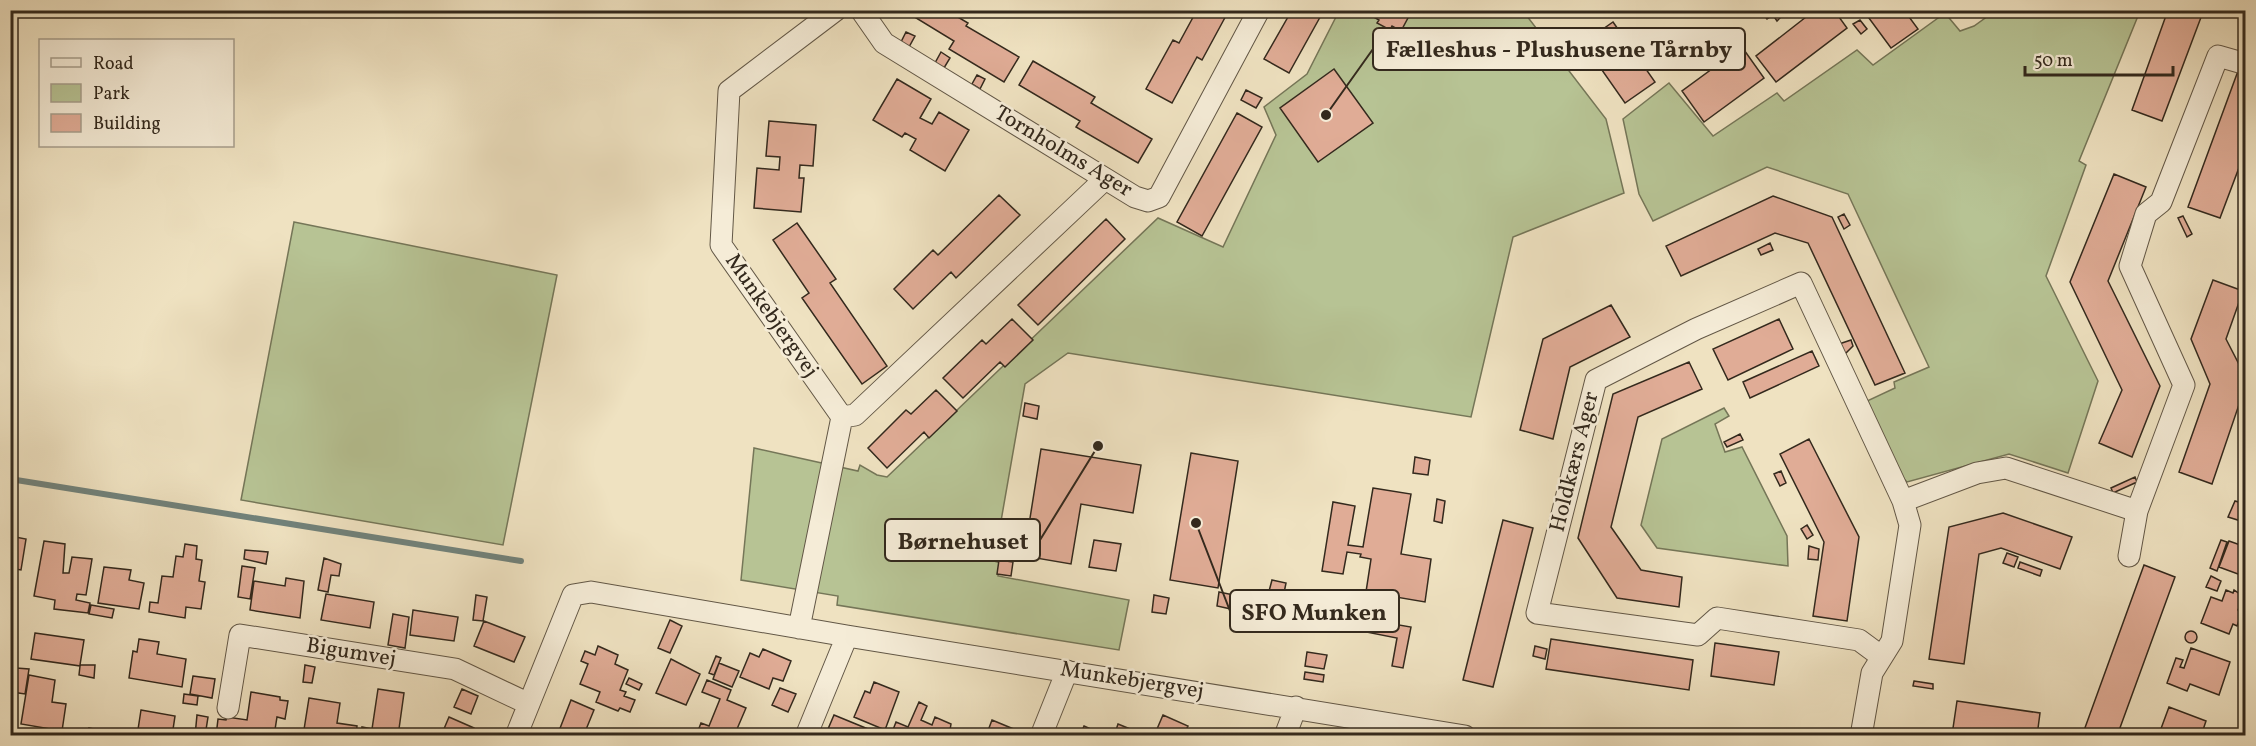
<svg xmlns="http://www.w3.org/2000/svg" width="2256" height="746" font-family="Vollkorn,serif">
<rect width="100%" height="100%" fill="#efe2c1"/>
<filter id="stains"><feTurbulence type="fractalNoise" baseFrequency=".00333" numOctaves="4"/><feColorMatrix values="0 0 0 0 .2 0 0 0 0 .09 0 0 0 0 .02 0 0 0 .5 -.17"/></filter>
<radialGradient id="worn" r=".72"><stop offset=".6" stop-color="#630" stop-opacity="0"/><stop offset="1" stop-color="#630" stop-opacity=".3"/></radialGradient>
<!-- green -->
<path fill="#b7c394" stroke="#757658" stroke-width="1.5" d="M1339 11H1523L1606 119 1624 193 1513 237 1471 417 1068 353 1025 384 994 561 1000 563 998 576 1129 600 1119 650 837 605 838 596 741 580 754 448 858 471 860 465 877 475 887 477 1158 218 1223 247 1276 135 1264 107 1307 74Z
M1995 11H2140L2079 161 2086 165 2046 276 2098 381 2068 473 2009 454 1907 482 1901 476 1867 401 1895 388 1894 382 1929 367 1848 194 1767 167 1653 221 1639 194 1623 119 1669 83 1713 136 1777 93 1784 101 1857 50 1873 65 1945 13 1960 31 1974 26Z
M294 222 557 275 503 545 241 500Z
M1724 408 1729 416 1715 424 1725 452 1742 447 1787 536 1788 566 1657 548 1641 525 1662 439Z"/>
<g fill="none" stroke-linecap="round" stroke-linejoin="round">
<!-- stream -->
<path stroke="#71827b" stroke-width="6" d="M10 479 521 561"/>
</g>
<!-- building -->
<path fill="#e0ac96" stroke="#33291d" stroke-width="1.5" d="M903 10H946L968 23 966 26 1019 57 1004 82 949 49 954 41Z
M1197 10 1228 12 1202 60 1197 57 1172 103 1146 89 1173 40 1179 43Z
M1292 10H1324L1289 73 1264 59Z
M1372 10H1399L1409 16 1401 31 1392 26 1390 30 1377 23 1379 20 1370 15Z
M1764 10H1775L1780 18 1777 21 1773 15 1767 19 1762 12Z
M1815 10H1834L1847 28 1776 82 1756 56Z
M1863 10H1904L1918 29 1891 48Z
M2168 10H2207L2203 12 2162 121 2132 110Z
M1860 20 1867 29 1861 34 1853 24Z
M1613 22 1655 82 1625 103 1583 43Z
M906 32 915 36 909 47 901 42Z
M1742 47 1764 78 1704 122 1682 91Z
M941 52 950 58 944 68 935 63Z
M1033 61 1095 97 1091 103 1152 139 1138 163 1076 127 1080 121 1019 85Z
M1334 69 1373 123 1318 162 1280 108Z
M2238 71 2246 74V149L2220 218 2188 207Z
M977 75 985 79 980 89 972 84Z
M897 79 931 99 920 118 932 124 939 112 969 130 945 171 910 150 916 139 905 133 902 137 873 120Z
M1246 90 1262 98 1256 108 1241 100Z
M1237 113 1262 127 1202 236 1177 222Z
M769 121 816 125 813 166 800 165 799 178H804L801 212 754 208 757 168 779 170 780 157 766 156Z
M2114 174 2146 187 2108 281 2160 386 2132 457 2099 443 2122 390 2070 282Z
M999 195 1020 215 956 278 951 272 913 309 894 289 933 250 938 255Z
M1773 196 1832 217 1905 373 1875 385 1808 243 1775 233 1681 276 1666 246Z
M1844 214 1850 225 1844 229 1838 217Z
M2183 216 2192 234 2187 237 2178 218Z
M1106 219 1125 239 1038 325 1018 305Z
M797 223 836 279 830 283 887 366 862 384 802 298 809 293 773 240Z
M1770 243 1773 250 1761 255 1758 249Z
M2213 280 2243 291 2226 339 2246 378V384L2212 484 2179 472 2210 384 2191 339Z
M1611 305 1630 337 1570 367 1553 439 1520 430 1543 339Z
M1012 319 1033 340 1005 367 1000 362 963 398 943 378 982 340 986 344Z
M1779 319 1793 349 1728 380 1713 349Z
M1851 340 1853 346 1844 355 1839 344Z
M1812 351 1819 366 1750 398 1743 382Z
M1689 362 1702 389 1638 417 1611 527 1641 570 1682 577 1679 607 1617 598 1578 538 1613 394Z
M936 390 957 411 929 438 924 432 887 468 868 448 906 410 911 414Z
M1025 403 1039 406 1037 419 1023 416Z
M1740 434 1743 440 1727 447 1724 442Z
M1809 439 1859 537 1847 621 1813 616 1824 542 1780 454Z
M1041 449 1141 465 1133 513 1081 504 1071 564 1024 556Z
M1191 453 1238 461 1218 588 1170 580Z
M1415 457 1430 460 1428 475 1413 473Z
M1781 471 1786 483 1780 486 1774 474Z
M2135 477 2137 482 2113 493 2111 488Z
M1373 488 1411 494 1401 554 1431 559 1425 602 1366 592 1371 559 1360 557 1361 554 1347 552 1343 574 1322 571 1333 502 1355 506 1348 545 1363 547Z
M2246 495V514L2241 521 2228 517 2235 501 2242 503Z
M1437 499 1445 501 1442 523 1434 521Z
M2003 513 2072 537 2060 569 2001 548 1979 554 1964 664 1929 659 1949 527Z
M1503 520 1533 528 1493 687 1463 680Z
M1807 525 1813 535 1807 539 1801 529Z
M10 536 26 539 21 570 10 568Z
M1094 540 1121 544 1116 571 1089 567Z
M2221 540 2227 542 2217 571 2210 568Z
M44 541 65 544 63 573H69L72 557 92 559 86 595 77 594 76 600 90 603 88 613 54 609 55 600 34 596Z
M2229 541 2246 547V577L2219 567Z
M185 544 197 546 196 559 202 560 199 581 205 582 201 609 186 607 185 618 149 612 150 602 158 603 162 576 173 577 176 556 183 557Z
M1809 546 1819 549 1818 560 1808 559Z
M245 550 268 552 266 564 244 559Z
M2007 553 2018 557 2014 567 2003 563Z
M324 558 341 564 339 576 331 575 328 592 318 590Z
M999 560 1013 562 1011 576 997 574Z
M2020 562 2042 570 2040 576 2018 568Z
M2144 565 2175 577 2117 736H2082Z
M242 566 255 568 250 599 238 597Z
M104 567 131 570 129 580 144 583 139 609 98 603Z
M2211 576 2221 581 2217 591 2206 587Z
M286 578 304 581 300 618 250 610 254 581 285 586Z
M1272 580 1286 583 1283 598 1268 595Z
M2226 590 2233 593 2234 590 2244 597 2238 610 2242 612 2237 626 2233 624 2229 634 2201 623 2211 597 2222 601Z
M1219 592 1234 595 1231 609 1217 606Z
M326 594 374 602 370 628 321 620Z
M476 595 487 597 483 621 473 620Z
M1154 595 1169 598 1166 614 1152 612Z
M91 605 114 609 112 618 89 614Z
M413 610 458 617 454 641 410 635Z
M1371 610 1395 615 1393 624 1411 627 1403 668 1392 666 1397 638 1356 630 1358 618 1369 620Z
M393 614 409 617 405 648 388 645Z
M670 620 682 626 670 653 658 648Z
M484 621 525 637 514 662 474 646Z
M2185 637a6 6 0 1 1 12 0a6 6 0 1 1-12 0Z
M35 633 84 640 80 665H95L94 678 79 675 80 666 31 659Z
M139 639 159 642 157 654 186 659 182 687 129 678 133 651 137 652Z
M1551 639 1693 660 1689 690 1546 669Z
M1715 643 1779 652 1774 685 1711 676Z
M598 646 618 655 615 664 628 670 620 690 626 692 624 696 635 700 630 712 620 708 618 711 596 702 600 692 580 684 588 664 581 661 585 651 595 655Z
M1535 646 1547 649 1545 659 1533 656Z
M2191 648 2230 662 2219 695 2190 684 2187 691 2167 683 2176 658 2183 660 2180 667 2184 668Z
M763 649 791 661 783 681 773 678 769 689 740 677 750 653 759 657Z
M1307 652 1327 655 1324 669 1305 666Z
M716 656 721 658 714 675 709 673Z
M671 659 700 674 686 705 656 693Z
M719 663 739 671 732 687 713 679Z
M305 665 315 667 312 683 303 682Z
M16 668 29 669 25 694 12 692Z
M1305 672 1324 675 1323 682 1304 679Z
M29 675 55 680 52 702 66 704 62 731 21 724Z
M193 676 215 679 212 698 190 694Z
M629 678 642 684 639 690 626 684Z
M707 680 731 690 727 700 746 708 734 736H696L701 723 709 726 720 699 702 692Z
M1914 681 1933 684V689L1913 686Z
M874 682 899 692 885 730 854 717 865 691 870 693Z
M780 688 796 694 788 712 772 705Z
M378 689 404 693 398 736H361L362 727 372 729Z
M462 689 478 696 471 714 454 707Z
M251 692 280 697V700L288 701 285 719 277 717 274 736H216L218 719 226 720 227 717 247 720Z
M184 694 198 696 197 705 183 703Z
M309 698 340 703 337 723 357 726 356 736H303Z
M571 700 594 710 585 732 590 736H557Z
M1957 701 2040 713 2037 736 1952 735Z
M919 702 927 706 921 720 932 725 935 717 951 724 949 736 891 735 896 722 908 727Z
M2169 707 2206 721 2201 736 2159 734Z
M141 710 175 716 172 736H137Z
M197 715 208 717 205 736H195Z
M834 715 868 729 865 736H825Z
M1163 715 1188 726 1187 728 1196 731 1194 736H1154Z
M449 717 474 728 471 736H441Z
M992 720 1016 730 1014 736H986Z
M1118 724 1135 731 1133 736H1114Z
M1084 726 1106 736H1080Z
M89 728 104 731 103 736H88Z"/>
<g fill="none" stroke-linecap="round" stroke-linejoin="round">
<!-- minor casing -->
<g stroke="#625746" stroke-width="23">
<path id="minor" d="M861 10 884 43 1135 197 1148 201 1159 197 1259 10
M842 417 855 415 1105 179
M1903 501 1977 473 2006 468 2137 511 2129 556
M2137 511 2184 385 2130 266 2146 214 2161 202 2218 56 2246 64
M799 628 842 417 721 245 729 91 836 10
M228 708 240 635 455 669 529 704
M516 736 573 595 591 592 847 636 1465 736
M806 736 847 636
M1041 736 1067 671
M1285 736 1296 707
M1861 736 1872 673 1892 641 1910 525 1903 501 1801 283 1696 329 1596 380 1537 613 1698 635 1717 618 1859 640 1882 657"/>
</g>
<!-- minor -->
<use href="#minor" stroke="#f5ecd7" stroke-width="21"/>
</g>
<g text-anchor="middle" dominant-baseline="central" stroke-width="5" stroke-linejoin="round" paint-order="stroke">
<!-- street labels -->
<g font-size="22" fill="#33291d" stroke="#f5ecd7">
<text transform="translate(1063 152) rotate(31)">Tornholms Ager</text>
<text transform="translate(771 316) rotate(55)">Munkebjergvej</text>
<text transform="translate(1575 462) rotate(-76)">Holdkærs Ager</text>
<text transform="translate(351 653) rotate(9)">Bigumvej</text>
<text transform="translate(1132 681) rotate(9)">Munkebjergvej</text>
</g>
</g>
<!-- callouts -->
<path fill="none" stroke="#33291d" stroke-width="2" d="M1326 115L1373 49M1098 446L1040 540M1196 523L1230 611"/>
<g fill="#33291d" stroke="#f5ecd7" stroke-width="2">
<circle cx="1326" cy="115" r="6"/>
<circle cx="1098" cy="446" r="6"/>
<circle cx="1196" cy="523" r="6"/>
</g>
<g fill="#f5ecd7" stroke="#33291d" stroke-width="2">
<rect x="1373" y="28" width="372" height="42" rx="6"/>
<rect x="885" y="519" width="155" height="42" rx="6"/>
<rect x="1230" y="590" width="169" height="42" rx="6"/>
</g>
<g font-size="24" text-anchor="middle" font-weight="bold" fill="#33291d">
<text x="1559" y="57">Fælleshus - Plushusene Tårnby</text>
<text x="963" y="549">Børnehuset</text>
<text x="1314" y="620">SFO Munken</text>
</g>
<!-- margin -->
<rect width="2256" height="746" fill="none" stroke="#efe2c1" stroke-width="36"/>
<rect x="12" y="12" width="2232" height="722" fill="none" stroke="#33291d" stroke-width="3"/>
<rect x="18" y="18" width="2220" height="710" fill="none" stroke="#33291d" stroke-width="1.5"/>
<!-- legend -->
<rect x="39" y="39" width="195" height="108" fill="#f5ecd7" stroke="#a79e8d" stroke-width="1.5"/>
<rect x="51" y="58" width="30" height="9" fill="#f5ecd7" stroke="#a79e8d" stroke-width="1.5"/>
<text x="93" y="69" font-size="18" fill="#33291d">Road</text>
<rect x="51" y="84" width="30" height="18" fill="#b7c394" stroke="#a79e8d" stroke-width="1.5"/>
<text x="93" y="99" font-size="18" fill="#33291d">Park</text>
<rect x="51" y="114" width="30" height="18" fill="#e0ac96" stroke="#a79e8d" stroke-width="1.5"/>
<text x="93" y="129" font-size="18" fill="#33291d">Building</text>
<!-- scale -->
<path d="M2025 66v9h148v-9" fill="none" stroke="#33291d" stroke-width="3"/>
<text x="2034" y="66" font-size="18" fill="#33291d" stroke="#f5ecd7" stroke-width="4.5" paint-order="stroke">50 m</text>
<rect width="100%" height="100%" filter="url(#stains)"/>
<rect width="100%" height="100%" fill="url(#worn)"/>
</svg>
